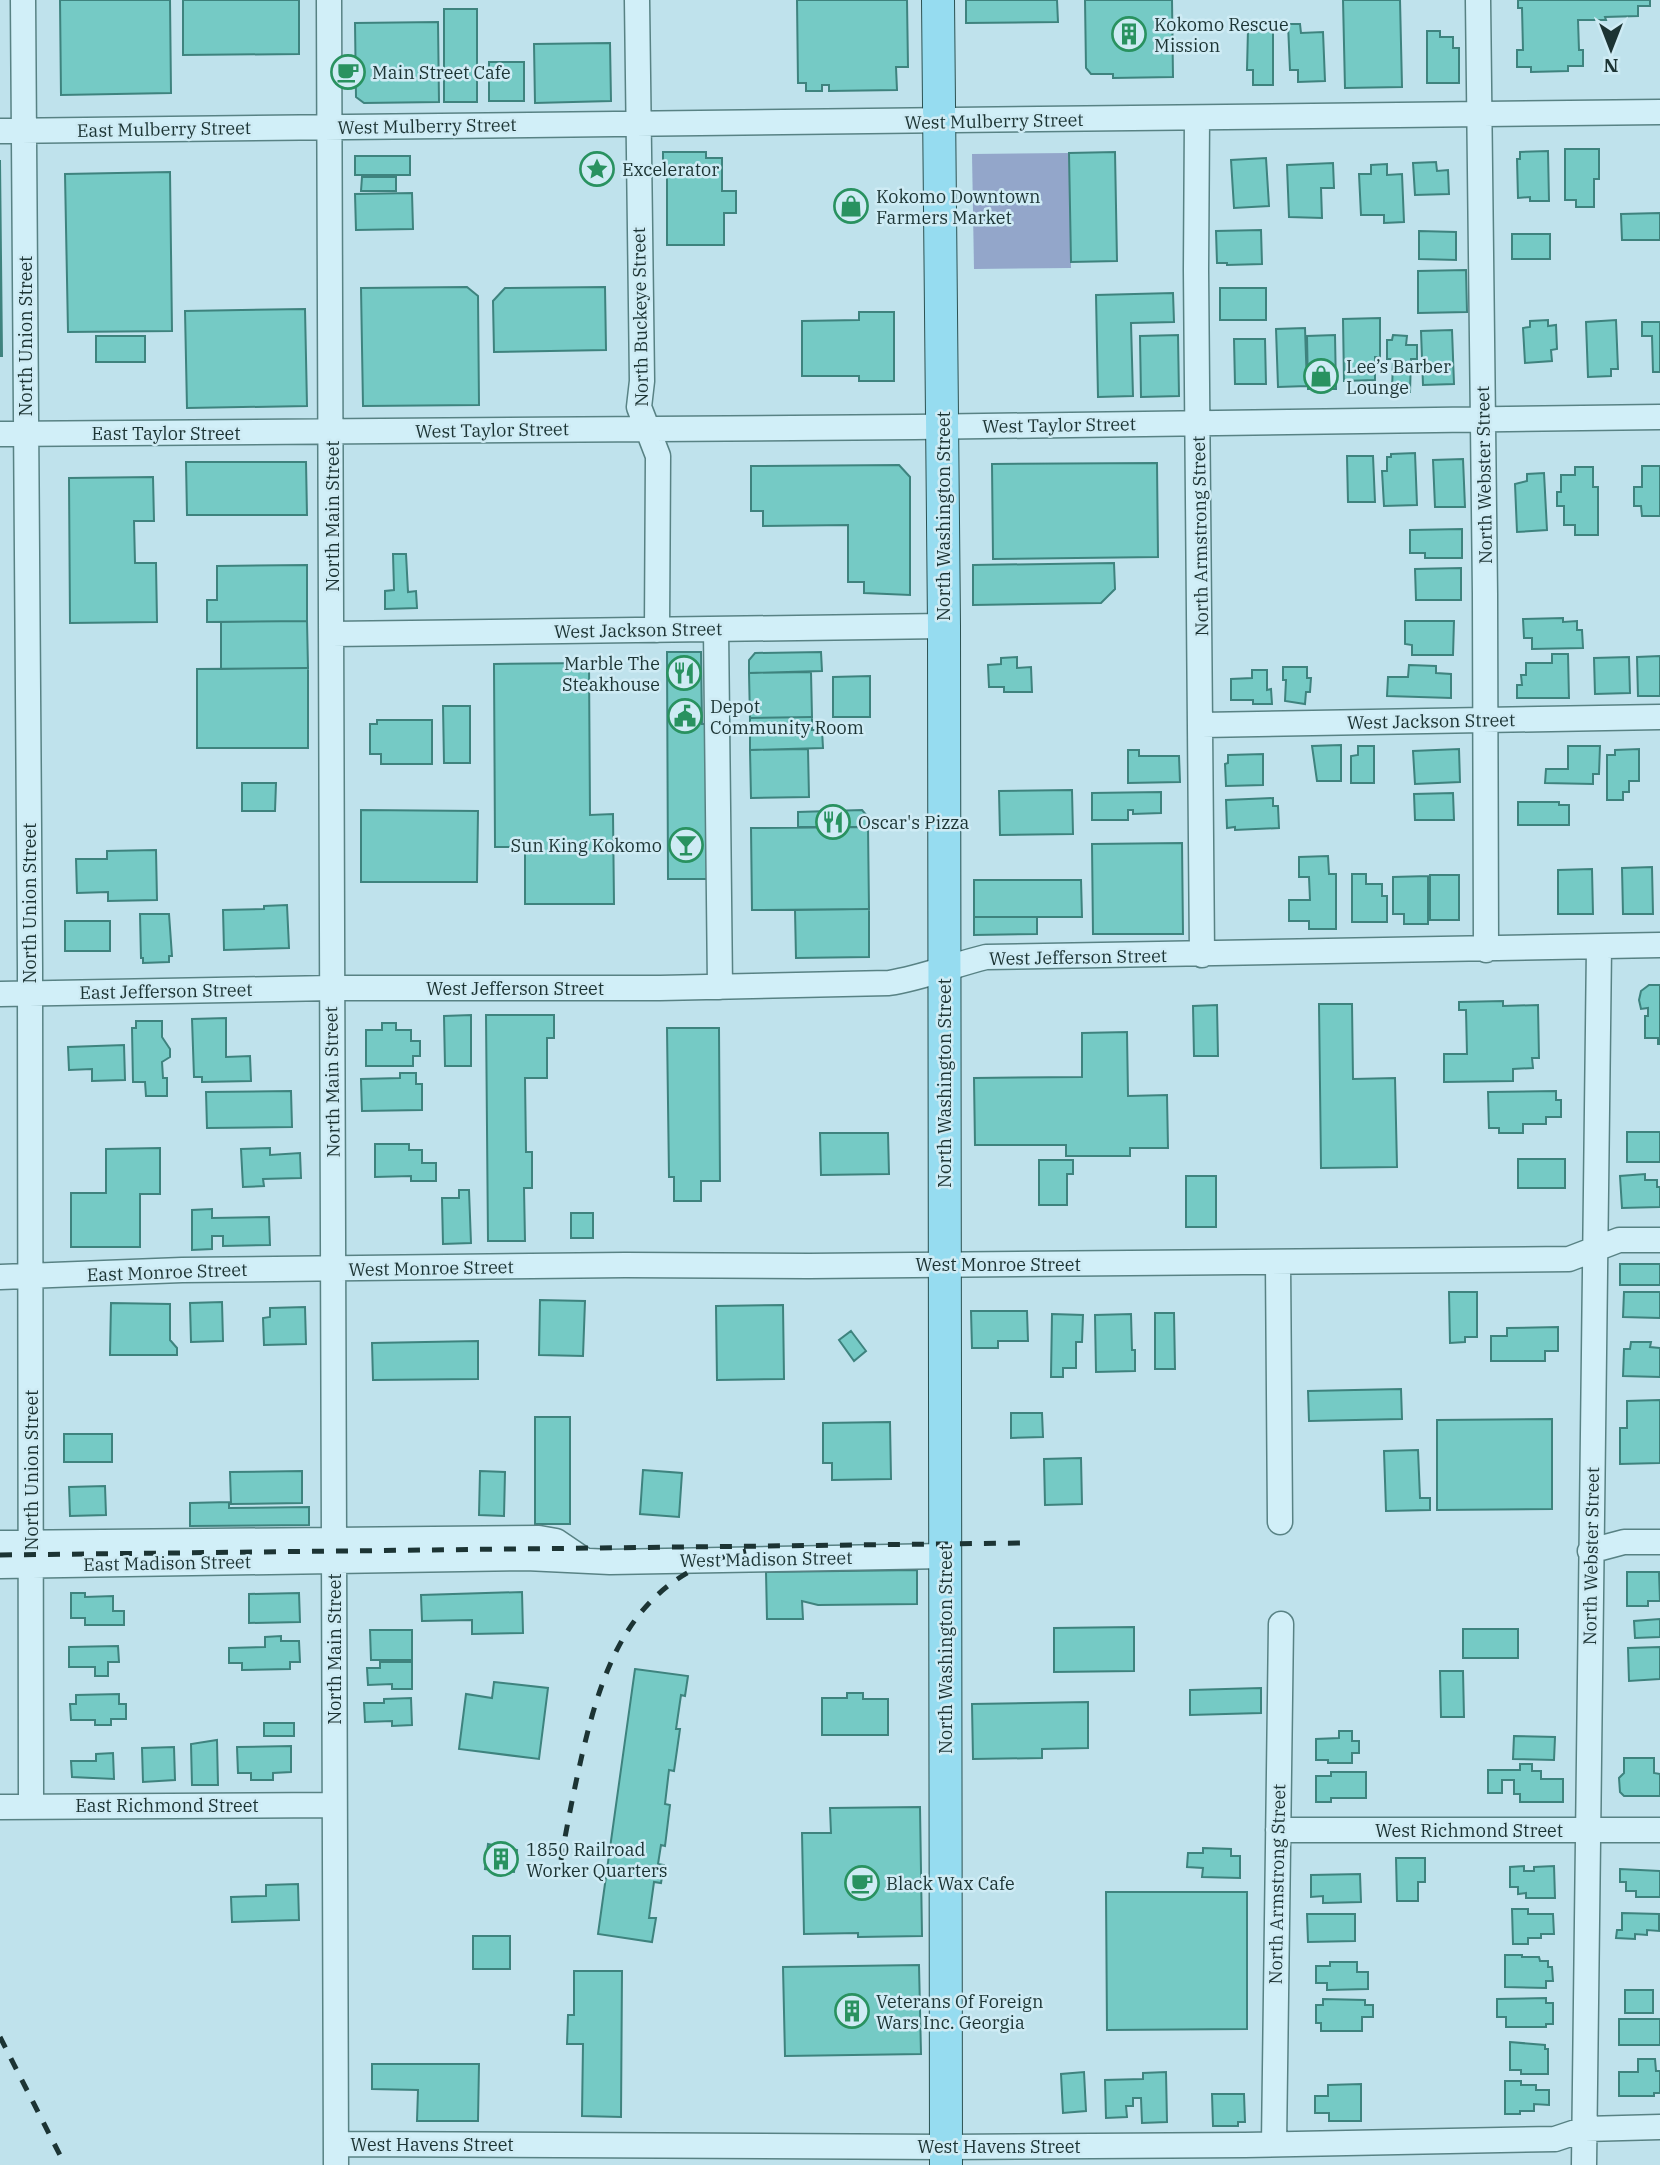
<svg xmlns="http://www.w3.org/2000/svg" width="1660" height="2165" font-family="'IBM Plex Serif',serif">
<rect width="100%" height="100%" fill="#bfe2ec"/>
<!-- green -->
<path fill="#93a6ca" d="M1069 153 1071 268 974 269 972 154Z"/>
<!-- building -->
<path fill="#75cac5" stroke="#3e837e" stroke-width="2" d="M60 0H170L171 93 61 95Z
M183 0H299V54L183 55Z
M797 0H907L908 67H896L897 90 829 91V85H822V91H806V83H798Z
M966 0H1057L1058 22 966 23Z
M1085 0H1172L1173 77 1113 78V74H1091L1086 68Z
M1343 0H1400L1402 87 1345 88Z
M1518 0H1650V6H1638V16L1605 17 1606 20H1578L1579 50H1583V66H1568V71L1531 72V67H1517V50H1523L1522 8H1518Z
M444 9H477V102H444Z
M438 22 439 102 364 103 356 97 355 23Z
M1288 24H1300L1301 33 1323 32 1325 81 1298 82V70H1290Z
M1248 29 1273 30V85H1253V70H1247Z
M1427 31H1440V37H1453V48H1459V83H1427Z
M610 43 611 101 535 103 534 44Z
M489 62H524V101H489Z
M1565 149H1599V179H1594V207H1576V200H1565Z
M1548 151 1549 201H1530V197L1518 198 1517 159H1520V152Z
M663 152H706V158H722V191H736V213H724V245H667V174H663Z
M1115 152 1117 261 1071 262 1069 153Z
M355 156H410V175H355Z
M1266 158 1269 206 1234 208 1231 160Z
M0 160 2 356H0Z
M1436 162 1437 171 1448 170 1449 194 1415 195 1413 163Z
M1333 163 1334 188H1321L1322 218 1289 217 1287 165Z
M1387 164V175L1402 174 1404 222 1384 223V215H1361L1359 174H1371V165Z
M170 172 172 331 68 332 65 174Z
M362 177H396V191H361Z
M412 193 413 229 356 230 355 194Z
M1660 213V240H1622L1621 214Z
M1261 230 1262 264 1227 265V263H1217L1216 231Z
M1419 231 1456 232V260L1419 259Z
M1512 234H1550V259H1512Z
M1466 270 1467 312 1418 313V271Z
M467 287 478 296 479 405 363 406 361 288Z
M605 287 606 350 494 352 493 301 505 288Z
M1220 288H1266V320H1220Z
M1173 293 1174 322 1131 323 1133 396 1098 397 1096 295Z
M305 309 307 406 187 408 185 311Z
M859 312H894V381H859V376H802V321L859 320Z
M1380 318V357H1375V380L1344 381 1343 319Z
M1548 320V326L1556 325 1557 349 1551 350 1552 361 1525 363 1523 328 1530 327V321Z
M1616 320 1618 369H1611V376L1588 377 1586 322Z
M1642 322H1660V372H1653L1652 336H1642Z
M1305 328 1307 386 1278 387 1276 329Z
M1452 330 1454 384 1423 385 1421 331Z
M1178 335 1179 396 1141 397 1140 336Z
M1335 335 1336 389H1308L1307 336Z
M1393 335 1407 336 1406 345H1417V359H1411L1410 392 1392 391 1393 359H1387V340H1392Z
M96 336H145V362H96Z
M1234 339H1265L1266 384H1235Z
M1415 453 1417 505 1384 506 1382 471H1387V457H1391V454Z
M1347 456H1373L1375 502H1348Z
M1463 459 1465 507H1435L1433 460Z
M186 462H306L307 515H187Z
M1157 463 1158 557 993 559 992 464Z
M899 465 910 477V595L864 593V582H848V525L763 526V511H751V466Z
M1642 466H1660V516H1642L1641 506H1634V487H1642Z
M1575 467H1593V487H1598V535H1575V525H1564V506H1557V492H1561V475H1575Z
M1544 473 1547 530 1517 532 1515 484 1527 481V474Z
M153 477 154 521H134L135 563H156L157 622 70 623 69 478Z
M1462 529V558H1425V553H1410V530Z
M393 554H406L408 592 416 591 417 608 385 609V591L394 590Z
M1114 563 1115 589 1101 603 973 605V565Z
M307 565V621L207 622V600H217V566Z
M1461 568V600H1416L1415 569Z
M1563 618V622L1577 621V630H1582L1583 648 1532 649V638H1524L1523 619Z
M307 621 308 668 221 669V622Z
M1405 621H1454L1453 655H1412V645L1405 644Z
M667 652H701L702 724H708V879H668Z
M821 652 822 671 749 673V660L755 653Z
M1552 654H1568L1569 698H1517V685H1522L1521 675H1526V663H1552Z
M1660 656V696H1638L1637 657Z
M1017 657V668L1031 667 1032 692H1004V687H989L988 665 1001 664V658Z
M1629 657 1630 693 1595 694 1594 658Z
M589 663 590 815 613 814 614 904H525V847H495L494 664Z
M1409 665 1436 666V673L1451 674V698L1387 696 1388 677H1408Z
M1283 667H1307V678H1311L1310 692H1306L1305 704 1285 701 1286 680H1283Z
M308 668V748H197V669Z
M1252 670H1267V690L1271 689 1272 704H1253V700H1231V679L1252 678Z
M811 672 812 717 750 718 749 673Z
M870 676V717H833V677Z
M443 706H470V763H444Z
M812 717V730H822L823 748 750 750V718Z
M377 720H432V764H381V754H370V724H377Z
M1341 745V781H1317L1312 746Z
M1358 746H1374V783H1351V756L1358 755Z
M1568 746H1600L1599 774H1593V784L1545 783 1546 769H1568Z
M808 749 809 797 751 798 750 750Z
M1459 749 1460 782 1415 784 1413 751Z
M1639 749V781H1629V792H1623V800H1607V755H1615V750Z
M1128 750H1139V756H1179L1180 782 1128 783Z
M1263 754V785L1226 786 1225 764 1228 763V755Z
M242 783H276L275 811H242Z
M1072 790 1073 834 1000 835 999 791Z
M1161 792V813L1133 814V810H1128V820H1092V793Z
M1453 793 1454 820H1415L1414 794Z
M1273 798V806H1278L1279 828 1235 830V827L1227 828 1226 800Z
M1518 802H1559V805H1569V825H1518Z
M361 810 478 811 477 882H361Z
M862 810 868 817V827H798V812Z
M868 827 869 909 752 910 751 828Z
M1182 843 1183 934H1093L1092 844Z
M156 850 157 900 108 901V892L77 893 76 859H107V851Z
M1328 856 1329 874H1336V929H1309V921H1289V900H1310L1309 877H1299V857Z
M1652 867 1653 914H1623L1622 868Z
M1592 869 1593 914H1558V870Z
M1352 874H1366V884H1382V896H1387V922H1352Z
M1430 875H1459V920H1430Z
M1428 876V924H1404V914H1393V877Z
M974 880H1081L1082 917H974Z
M287 905 289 948 224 950 223 910 264 909V906Z
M869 909V957L796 958 795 910Z
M140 914H169L172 956H169V962L143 963V958H141Z
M974 917H1037V934L974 935Z
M65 921H110V951H65Z
M1649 985H1660V1044H1658V1038H1645V1016H1648V1008L1641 1009 1639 1000 1641 991Z
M1503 1001V1006L1538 1005 1539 1058H1532L1533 1068 1513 1069V1081L1444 1082V1054H1467L1466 1010H1459V1002Z
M1319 1004H1352L1353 1079 1395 1078 1397 1167 1321 1168Z
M1217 1005 1218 1056H1194L1193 1006Z
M471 1015V1066H445L444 1016Z
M486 1015H554V1038H547V1078H525L526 1152H532V1188H524L525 1241H488Z
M226 1018V1057L250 1056 251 1081 202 1082V1077H194L192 1019Z
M136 1021H162V1037L170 1049V1057L162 1062 163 1078H167V1096H146L145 1082H133L132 1028H136Z
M382 1023H396V1030H411V1041H420V1056H413V1066H366V1030H382Z
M667 1028H719L720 1181H701V1201H674V1177H669Z
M1127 1032 1128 1096 1167 1095 1168 1148H1130V1156H1066V1145H975L974 1078 1082 1077V1033Z
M124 1045 125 1080 92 1081V1069L69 1070 68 1047Z
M400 1073H416V1084H422V1110L362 1111 361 1079 400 1078Z
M291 1091 292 1127 207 1128 206 1092Z
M1556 1091V1100H1561V1117H1546V1124H1523V1133H1499V1128H1489L1488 1092Z
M1627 1132H1660V1162H1627Z
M820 1133H888L889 1174 821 1175Z
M375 1144H409V1150H422V1163H436V1181H411V1176L375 1177Z
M160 1148V1194H140V1247H71V1193H106V1149Z
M270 1148V1155L300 1153 301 1178 263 1179 264 1186 243 1187 241 1149Z
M1518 1159H1565V1188H1518Z
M1039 1160H1073V1174H1067V1205H1039Z
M1645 1174V1180H1657V1187H1660V1207L1622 1208 1620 1176Z
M1186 1176H1216V1227H1186Z
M459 1190H469L471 1243 443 1244 442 1198H459Z
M212 1209V1218L269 1217 270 1245 223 1246V1236H212V1249L192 1250V1210Z
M571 1213H593V1238H571Z
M1620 1264H1660V1285H1620Z
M1449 1292H1477V1337H1465V1342L1450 1343Z
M1624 1292H1660V1318L1623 1317Z
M540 1300 585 1301 583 1356 539 1355Z
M222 1302 223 1341 191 1342 190 1303Z
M111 1303 170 1304V1340L177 1348V1355H110Z
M783 1305 784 1379 717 1380 716 1306Z
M305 1307 306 1344 264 1345 263 1318 270 1317V1308Z
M971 1311H1027L1028 1341H998V1348H972Z
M1155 1313H1174L1175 1369H1155Z
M1052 1314 1083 1315 1082 1342H1076V1368H1063V1377H1051Z
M1131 1314 1132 1350H1135V1371L1096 1372 1095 1315Z
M1558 1327V1351H1545V1361H1491V1336H1507V1328Z
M851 1331 866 1351 854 1361 839 1340Z
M478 1341V1379L373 1380 372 1343Z
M1631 1342H1651L1650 1347 1660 1348V1377L1623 1376 1624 1349H1630Z
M1401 1389 1402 1419 1309 1421 1308 1391Z
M1660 1400V1463L1620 1464V1428H1627V1401Z
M1011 1413H1042L1043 1437 1011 1438Z
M535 1417H570V1524H535Z
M1552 1419V1509L1437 1510V1420Z
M890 1422 891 1479 832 1480V1463H823V1423Z
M64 1434H112V1462H64Z
M1418 1450 1420 1498H1430V1510L1386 1511 1384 1451Z
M1081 1458 1082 1504 1045 1505 1044 1459Z
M643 1470 682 1473 679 1517 640 1514Z
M302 1471V1503L231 1504 230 1472Z
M480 1471 505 1472 504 1516 479 1515Z
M105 1486 106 1515 70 1516 69 1487Z
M229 1502V1508L309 1507V1525L190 1526V1503Z
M917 1570V1604L818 1605 802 1601 803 1619H767L766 1572Z
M1627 1572H1659L1660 1601H1648V1606H1627Z
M522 1592 523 1633 472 1634V1620L422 1621 421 1595Z
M71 1593H85V1597L113 1596V1611H124V1625H85V1618H71Z
M299 1593 300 1622 249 1623V1594Z
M1660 1619V1637L1635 1638 1634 1621Z
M1134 1627V1671L1054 1672V1628Z
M1463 1629H1518V1658H1463Z
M370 1630H412V1660H371Z
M281 1636V1641H299L300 1662H290V1669L242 1670V1663H229V1648L265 1647V1637Z
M118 1646 119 1662H108V1676H95V1667H69V1647Z
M1660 1647V1679L1629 1681 1628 1648Z
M380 1662H412V1689H392V1684L368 1685 367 1668H380Z
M635 1669 688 1676 685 1696 681 1695 676 1729H680L674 1771 669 1770 665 1804 670 1805 665 1846 661 1845 658 1864 664 1865 661 1883 654 1882 649 1918H656L652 1942 598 1934Z
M1440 1671H1463L1464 1717H1441Z
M494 1682 548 1688 539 1759 459 1749 466 1694 492 1698Z
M1261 1688V1713L1190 1715V1690Z
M847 1693H863V1699H888V1735H822V1698H847Z
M119 1694V1704H126V1719H111V1725H95V1720H71L70 1704H76V1695Z
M411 1698 412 1725 392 1726V1721L365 1722 364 1703H384V1699Z
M1088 1702V1748L1042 1749V1758L973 1759 972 1704Z
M264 1723H294V1736H264Z
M1339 1731H1352V1741H1359V1753H1352V1763H1328V1760H1316V1739L1339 1738Z
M1514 1736 1555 1737 1554 1760 1513 1759Z
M217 1740 218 1785H192L191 1744Z
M291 1746V1772L273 1773V1780H251V1773H238L237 1747Z
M174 1747 175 1780 143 1782 142 1748Z
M113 1753 114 1779 72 1777 71 1761H96V1754Z
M1624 1758H1654V1773L1660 1774V1796H1624L1620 1792 1619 1778 1624 1773Z
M1520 1764H1532V1771H1541V1779H1563V1802H1520V1794H1514V1780H1502V1793H1488V1770H1520Z
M1331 1772H1366V1798H1331V1802H1316V1776H1331Z
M920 1807 922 1936 858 1937V1933L804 1934 802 1833H831L830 1808Z
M488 1844 517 1850 514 1872 485 1869Z
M1203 1848 1231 1849V1856H1240V1878L1202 1877 1203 1868 1187 1867 1188 1853H1203Z
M1396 1858H1425V1882H1418V1901H1397Z
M1524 1866V1871H1534V1867L1554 1866 1555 1898H1526V1893L1518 1894V1887H1510V1867Z
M1620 1869 1660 1871V1897H1636V1891H1626V1882H1620Z
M1360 1874 1361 1902 1323 1903V1896L1311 1897V1875Z
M298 1884 299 1920 232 1922 231 1897 266 1896V1885Z
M1106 1892H1247V2029L1107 2030Z
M1512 1909H1528V1914H1553L1554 1934H1541V1938H1528V1944H1513Z
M1622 1913 1659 1914V1931L1647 1930V1935L1635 1934V1939L1616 1938 1617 1930H1622Z
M1307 1914H1355V1941L1308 1942Z
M473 1936H510V1969H473Z
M1505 1955H1522V1957H1539L1540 1961H1548V1967H1552L1553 1981H1546V1988L1505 1987Z
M1330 1962H1357V1972H1368V1989L1327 1990V1983H1316V1966H1330Z
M919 1965 921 2054 785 2056 783 1967Z
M574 1971H622L621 2117 582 2116 583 2044H567L568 2015H574Z
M1625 1990H1653V2013H1625Z
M1546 1998V2003H1553V2024H1546V2027H1506V2017H1497V1999Z
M1323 1999 1365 2000V2005H1373V2017H1362V2031H1321V2023H1316V2005H1323Z
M1619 2019H1660V2045H1619Z
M1510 2042 1545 2045V2049H1548V2074H1521V2070H1510Z
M1638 2059H1655L1656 2071H1660V2093H1654V2096H1619V2072H1638Z
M372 2064H479L478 2121H417L418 2090 372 2089Z
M1084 2072 1086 2111 1063 2113 1061 2074Z
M1166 2072 1167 2122 1142 2123 1141 2098H1133V2106H1126L1127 2117 1106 2118 1105 2080 1143 2079V2073Z
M1505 2081H1521V2085H1536V2090H1549V2105L1534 2104V2111H1520V2114H1505Z
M1361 2084V2121H1329V2113H1315V2096H1328V2085Z
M1212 2094H1244L1245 2122H1238V2126H1213Z"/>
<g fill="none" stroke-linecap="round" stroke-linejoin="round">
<!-- minor casing -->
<g stroke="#588284" stroke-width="27">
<path id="minor" d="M23 0 30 968 31 1806
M329 0 336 2165
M637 0 642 381 639 407 658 456 657 630
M1478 0 1485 594 1486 950
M1197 118 1196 270 1202 955
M0 131 1660 112
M0 434 915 427 1660 417
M716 629 720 987
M332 634 944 626
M1202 725 1660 717
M0 994 332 988H660L889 983C922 978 953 965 986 957L1660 945
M1278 1262 1280 1522
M0 1277 182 1270 625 1265 809 1266 1569 1259 1619 1240H1660
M0 1543 539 1538 556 1541 584 1560
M1590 1551 1624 1542H1660
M0 1566 526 1558 610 1562 945 1556
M0 1807 334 1805
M1278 1830H1660
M336 2144 946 2147 1245 2145 1555 2139 1585 2129 1660 2127
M1274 2144 1281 1624
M1584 2165 1599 947"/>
</g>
<!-- major casing -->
<g stroke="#2c5252" stroke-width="34">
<path id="major" d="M938 0 944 626 946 2165"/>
</g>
<!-- minor -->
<use href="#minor" stroke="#d1eff8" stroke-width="24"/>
<!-- major -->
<use href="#major" stroke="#96dcf0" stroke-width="32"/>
<!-- rail -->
<path stroke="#1c3434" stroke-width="5" stroke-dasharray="12 12" stroke-linecap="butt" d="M0 1555 1023 1543
M561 1860C567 1825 574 1790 582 1755 605 1657 636 1575 746 1551
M0 2037 65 2165"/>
</g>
<!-- icons -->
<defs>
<g id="building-ring" transform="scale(1.75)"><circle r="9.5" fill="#ceebf4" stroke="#299260" stroke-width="1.5"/><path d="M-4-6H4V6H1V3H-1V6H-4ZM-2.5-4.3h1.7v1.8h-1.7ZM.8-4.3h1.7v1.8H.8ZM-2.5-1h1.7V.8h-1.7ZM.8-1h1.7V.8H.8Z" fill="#299260"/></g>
<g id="cafe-ring" transform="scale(1.75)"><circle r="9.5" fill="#ceebf4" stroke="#299260" stroke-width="1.5"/><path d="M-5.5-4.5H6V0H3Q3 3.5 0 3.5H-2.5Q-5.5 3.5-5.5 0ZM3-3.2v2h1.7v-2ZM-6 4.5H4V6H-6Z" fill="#299260"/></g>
<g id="sight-ring" transform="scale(1.75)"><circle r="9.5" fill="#ceebf4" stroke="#299260" stroke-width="1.5"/><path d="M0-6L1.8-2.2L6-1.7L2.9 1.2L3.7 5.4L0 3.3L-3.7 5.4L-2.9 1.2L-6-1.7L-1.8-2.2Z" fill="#299260"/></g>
<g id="shop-ring" transform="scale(1.75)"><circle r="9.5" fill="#ceebf4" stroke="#299260" stroke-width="1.5"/><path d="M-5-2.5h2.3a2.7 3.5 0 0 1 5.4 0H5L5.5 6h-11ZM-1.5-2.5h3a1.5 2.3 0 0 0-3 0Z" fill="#299260"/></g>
<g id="restaurant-ring" transform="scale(1.75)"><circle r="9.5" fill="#ceebf4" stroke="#299260" stroke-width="1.5"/><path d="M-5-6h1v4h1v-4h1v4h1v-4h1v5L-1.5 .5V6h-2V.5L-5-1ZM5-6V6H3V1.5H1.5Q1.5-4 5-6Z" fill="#299260"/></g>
<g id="civic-ring" transform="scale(1.75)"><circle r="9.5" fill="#ceebf4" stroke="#299260" stroke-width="1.5"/><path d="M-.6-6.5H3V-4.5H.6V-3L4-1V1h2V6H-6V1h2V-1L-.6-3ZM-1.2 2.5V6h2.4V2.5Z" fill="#299260"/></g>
<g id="bar-ring" transform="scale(1.75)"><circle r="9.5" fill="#ceebf4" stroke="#299260" stroke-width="1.5"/><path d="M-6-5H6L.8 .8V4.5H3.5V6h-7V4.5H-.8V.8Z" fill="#299260"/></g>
</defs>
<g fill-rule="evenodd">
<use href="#building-ring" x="1129" y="34"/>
<use href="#cafe-ring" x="348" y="72"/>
<use href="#sight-ring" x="597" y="169"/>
<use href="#shop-ring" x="851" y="206"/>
<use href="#shop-ring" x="1321" y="376"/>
<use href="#restaurant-ring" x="684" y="673"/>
<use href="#civic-ring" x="685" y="716"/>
<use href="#restaurant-ring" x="833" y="822"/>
<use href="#bar-ring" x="686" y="845"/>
<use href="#building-ring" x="501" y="1859"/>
<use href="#cafe-ring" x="862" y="1883"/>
<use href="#building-ring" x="852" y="2011"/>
</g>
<g text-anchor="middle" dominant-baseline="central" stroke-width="5" stroke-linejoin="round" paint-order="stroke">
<!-- poi labels -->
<g font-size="18" fill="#1c3434" stroke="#ceebf4" text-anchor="start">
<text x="1154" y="24">Kokomo Rescue<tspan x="1154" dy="21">Mission</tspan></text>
<text x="372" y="72">Main Street Cafe</text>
<text x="622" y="169">Excelerator</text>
<text x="876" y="196">Kokomo Downtown<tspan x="876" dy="21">Farmers Market</tspan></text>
<text x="1346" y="366">Lee’s Barber<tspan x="1346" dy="21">Lounge</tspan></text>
<text x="660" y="663" text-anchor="end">Marble The<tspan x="660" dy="21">Steakhouse</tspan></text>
<text x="710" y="706">Depot<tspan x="710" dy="21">Community Room</tspan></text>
<text x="858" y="822">Oscar's Pizza</text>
<text x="662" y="845" text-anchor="end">Sun King Kokomo</text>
<text x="526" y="1849">1850 Railroad<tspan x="526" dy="21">Worker Quarters</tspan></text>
<text x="886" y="1883">Black Wax Cafe</text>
<text x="876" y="2001">Veterans Of Foreign<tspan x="876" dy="21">Wars Inc. Georgia</tspan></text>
</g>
<!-- street labels -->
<g font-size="18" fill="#1c3434" stroke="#ceebf4">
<text transform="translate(994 121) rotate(-1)">West Mulberry Street</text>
<text transform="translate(427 126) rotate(-1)">West Mulberry Street</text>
<text transform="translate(164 129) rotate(-1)">East Mulberry Street</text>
<text transform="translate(640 317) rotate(-91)">North Buckeye Street</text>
<text transform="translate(25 336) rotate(-90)">North Union Street</text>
<text transform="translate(1059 425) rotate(-1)">West Taylor Street</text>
<text transform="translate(492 430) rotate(-1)">West Taylor Street</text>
<text x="166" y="433">East Taylor Street</text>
<text transform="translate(1484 475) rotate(-91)">North Webster Street</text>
<text transform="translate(332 516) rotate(-90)">North Main Street</text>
<text transform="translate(943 516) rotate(-90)">North Washington Street</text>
<text transform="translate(1200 536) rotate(-91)">North Armstrong Street</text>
<text transform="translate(638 630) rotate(-1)">West Jackson Street</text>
<text transform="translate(1431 721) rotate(-1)">West Jackson Street</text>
<text transform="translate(29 903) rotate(-90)">North Union Street</text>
<text transform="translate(1078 957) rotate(-1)">West Jefferson Street</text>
<text x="515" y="988">West Jefferson Street</text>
<text transform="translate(166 991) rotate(-1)">East Jefferson Street</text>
<text transform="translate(332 1082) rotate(-91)">North Main Street</text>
<text transform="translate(944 1083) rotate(-90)">North Washington Street</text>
<text x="998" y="1264">West Monroe Street</text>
<text transform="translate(431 1268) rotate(-1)">West Monroe Street</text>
<text transform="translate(167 1272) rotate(-2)">East Monroe Street</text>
<text transform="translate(31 1470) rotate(-90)">North Union Street</text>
<text transform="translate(1591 1556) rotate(-89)">North Webster Street</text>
<text transform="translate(766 1559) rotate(-1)">West Madison Street</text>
<text transform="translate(167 1563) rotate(-1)">East Madison Street</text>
<text transform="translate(334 1649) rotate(-90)">North Main Street</text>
<text transform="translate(945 1649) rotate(-90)">North Washington Street</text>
<text x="167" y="1805">East Richmond Street</text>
<text x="1469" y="1830">West Richmond Street</text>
<text transform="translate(1277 1884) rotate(-89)">North Armstrong Street</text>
<text x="432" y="2144">West Havens Street</text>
<text x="999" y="2146">West Havens Street</text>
</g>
</g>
<!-- north arrow -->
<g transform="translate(1611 49) rotate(180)" stroke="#ceebf4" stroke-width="5" paint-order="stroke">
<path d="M0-5L12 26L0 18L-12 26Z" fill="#1c3434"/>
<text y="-10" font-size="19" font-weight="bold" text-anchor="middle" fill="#1c3434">N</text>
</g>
</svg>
